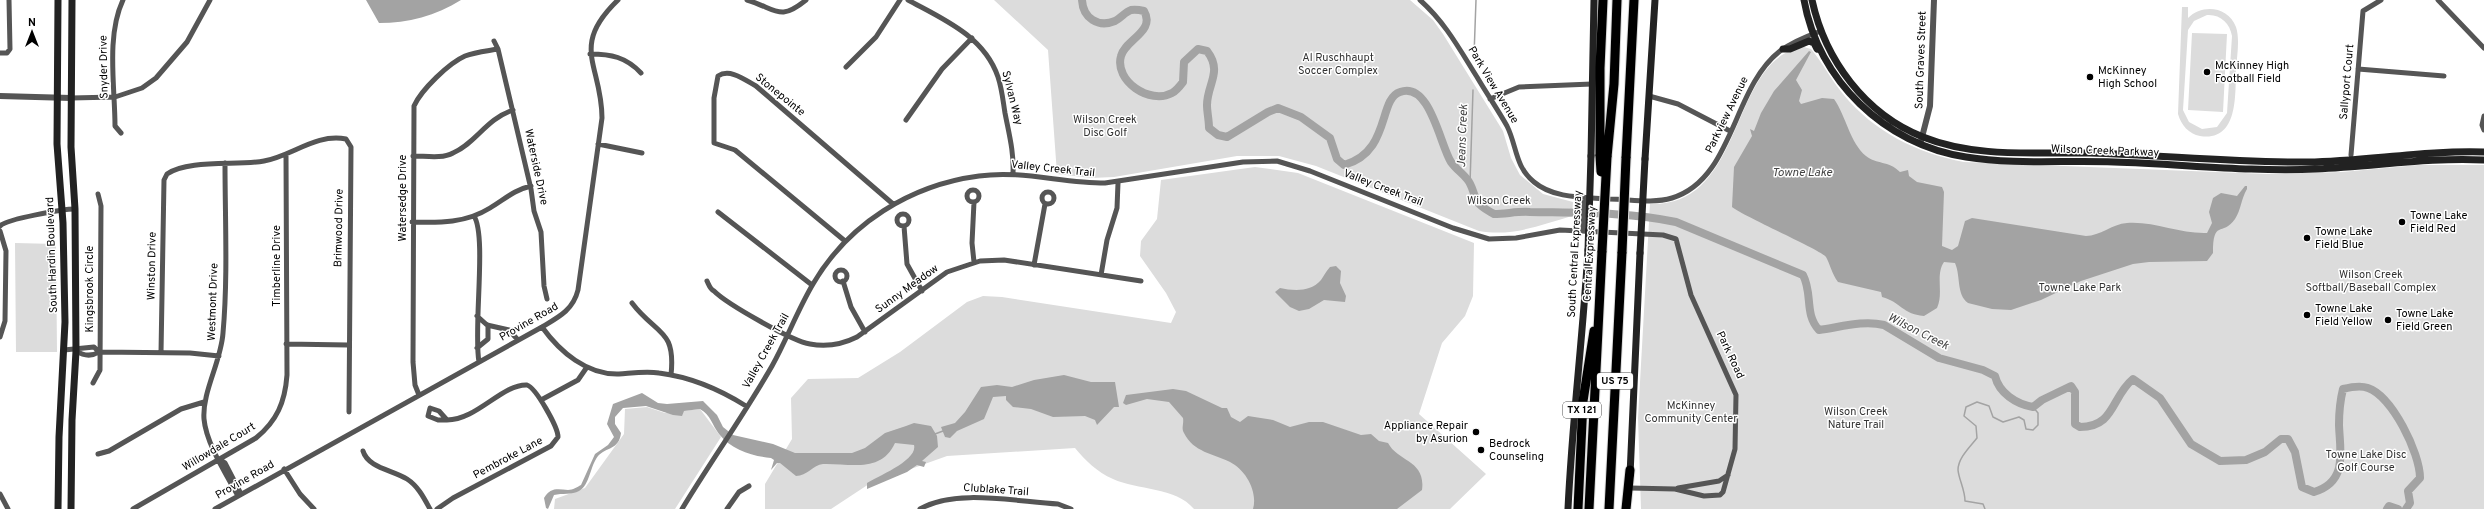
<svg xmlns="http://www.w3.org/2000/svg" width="2484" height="509" font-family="Overpass,sans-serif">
<rect width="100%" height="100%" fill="#fff"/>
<!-- green -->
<path fill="#dcdcdc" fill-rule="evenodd" d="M994 0H1410L1433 20 1443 34 1503 131 1511 158 1520 175 1543 194 1573 202 1572 216C1540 225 1513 237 1479 231L1316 166 1279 156H1237L1114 177 1091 178 1057 174 1048 50Z
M2182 7H2188V18C2202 4 2228 6 2236 27 2240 39 2237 56 2236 69 2235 94 2239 142 2200 136 2189 134 2181 125 2178 114ZM2207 15C2220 14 2230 23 2232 36L2227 113 2217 127 2202 129 2189 122 2183 110 2188 30 2194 21Z
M2192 33 2227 34 2223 112 2188 110Z
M1804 47 1811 49C1823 63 1831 80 1843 94 1874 132 1917 153 1964 162L2267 174 2342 172 2418 165H2484V509H1641L1638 418 1650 204C1747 207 1728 57 1804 47Z
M1255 167 1298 173 1474 243 1473 296 1465 316 1442 343 1419 414 1486 474 1450 509H1194C1176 487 1137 490 1113 479 1097 472 1085 460 1075 448L947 456 869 484 831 509H765V484L792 439 791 398 808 379 858 378 900 352 967 302 983 296 1002 297 1171 323 1176 312 1166 293 1140 256 1141 241 1157 219 1161 180Z
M15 243 56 244 57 352H16Z
M647 407 665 413 700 409 721 437 675 509H554L555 499 585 488 624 434 625 409Z"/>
<!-- water -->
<path fill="#a3a3a3" d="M366 0H461C436 16 408 23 379 23Z
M1809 51 1811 52 1796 80 1802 90 1799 101 1801 104 1822 98 1834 99C1846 116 1850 143 1866 156 1877 165 1888 160 1900 172L1908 170 1909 176 1917 182 1942 187 1944 192 1942 246 1952 250 1958 246 1965 221 1972 218 2086 236C2100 236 2112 224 2127 223 2154 221 2180 234 2207 233L2212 223 2209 212 2213 198 2221 193 2237 196 2245 186H2247V189C2241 199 2241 210 2235 219 2222 237 2213 219 2213 253L2207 261 2149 262 2133 264 2081 281 2041 300 2011 310 1992 309 1968 303C1956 294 1961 277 1955 263L1944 262C1935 275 1944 293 1937 308L1924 316C1902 314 1901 302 1882 297L1881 292 1838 282C1832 274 1830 264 1826 257 1823 251 1745 217 1732 207L1734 167 1752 136 1750 129 1754 131 1761 113 1774 91Z
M1336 266 1341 271 1340 283 1346 296 1345 302 1324 300 1309 309 1299 311 1290 307 1275 292 1280 288C1294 291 1311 292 1321 280 1324 276 1326 271 1330 267Z
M1064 375 1091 382H1115L1119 407H1114L1097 425 1095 420 1085 416 1053 417 1031 409 1013 407 1006 400V396L993 397 984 419 957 431 950 438 945 437 941 427 955 423 965 412 981 387 997 385 1012 387 1034 380Z
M1173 389 1186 391 1222 408H1227L1231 417 1240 422 1248 416 1273 420 1290 427 1309 422H1323L1361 435 1371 434 1379 441 1388 443C1398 462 1426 460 1422 490L1397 509H1253C1258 492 1246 470 1230 462 1214 454 1193 452 1184 433 1181 428 1184 424 1183 418L1169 402 1147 399 1126 405 1123 403 1126 395Z
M642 393 658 403 667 404 703 401 717 415 723 427 733 435 773 444 795 453H852L865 448 885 433 906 426 914 423 931 426 937 436 938 447 922 461 926 462 924 467 917 465 907 472 867 489V483C878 476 918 460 914 445L895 443C881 474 848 463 823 464 813 465 807 476 796 476L780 463H777L771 470 774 460 771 458C751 456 732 450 719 434 712 425 711 415 700 409L684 411 682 416 673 415 646 406 623 408 615 417V424L621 433C619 450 606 447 598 456 590 466 590 485 579 491 572 495 562 493 554 495L548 509 546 508 544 498C550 487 558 489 568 490 573 490 577 487 581 485L595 454 608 445 614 437 607 424 613 404Z"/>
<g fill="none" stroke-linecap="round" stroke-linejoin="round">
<!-- stream -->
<path stroke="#a3a3a3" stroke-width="1.5" d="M1474 56 1476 0
M1470 183 1473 90
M935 434 943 431
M1985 509 1983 504 1965 501C1965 490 1959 480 1958 470 1958 458 1970 447 1977 438L1976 426 1964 416 1966 407 1977 402 1989 406 1993 417 2003 422 2019 417 2024 420 2026 429 2033 430 2038 425V413L2033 407"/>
<!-- river -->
<path stroke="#a3a3a3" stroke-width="8" d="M1082 0C1083 18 1098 28 1115 21 1121 18 1125 12 1131 10 1136 9 1140 10 1144 11 1156 31 1125 40 1121 56 1114 81 1150 105 1172 93 1176 91 1180 86 1183 82L1184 62 1198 49 1207 51C1223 72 1207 84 1207 105 1207 112 1209 120 1209 128L1218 135 1227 137 1268 112 1278 108 1301 117 1330 138 1337 159 1344 165C1391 152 1378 99 1400 92 1430 81 1440 145 1451 162 1455 168 1462 173 1467 179 1473 186 1473 194 1477 201 1480 207 1489 211 1494 214 1506 214 1518 211 1530 212 1578 213 1629 212 1676 222L1803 275C1813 294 1804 314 1819 330 1841 327 1863 320 1884 325L1939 358 1983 370 1995 376C1999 393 2016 404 2033 407L2042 400 2071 386 2075 392V424L2080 427C2115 427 2111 397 2133 379L2160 398 2191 444 2220 461 2246 460 2265 452 2281 439H2288L2295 452 2302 487 2314 492C2348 482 2340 452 2339 425 2339 412 2340 401 2343 389 2351 387 2360 385 2368 388 2392 396 2420 453 2420 478L2408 491 2410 503 2406 509
M2387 509 2389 506 2398 509"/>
<!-- motorway casing -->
<g stroke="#dbdbdb" stroke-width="11">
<path id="motorway" d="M1600 156V68L1603 0
M1607 157 1614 84 1617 0
M1626 158 1634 0
M1578 509 1583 401 1594 331
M1589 509 1602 251
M1609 509 1622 252
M1626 509 1630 470"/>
</g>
<!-- minor -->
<path stroke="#555" stroke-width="5" d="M747 0C777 9 779 22 806 0
M908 0C943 19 984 36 998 77 1002 89 1003 101 1005 113 1009 134 1014 152 1013 173
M1420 0C1445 22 1460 50 1477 77 1487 94 1498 110 1507 126 1517 146 1515 167 1534 182 1554 199 1585 197 1609 199 1629 199 1652 204 1672 198 1734 179 1732 88 1780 51 1792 42 1807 36 1821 31
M2438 0 2484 48
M494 41 498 49 531 189 534 211 541 232 544 286 547 299
M0 53H7L10 49 9 0
M590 54C611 54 626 57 641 73
M846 67 876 37 900 0
M2358 69 2444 76
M1649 96 1678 104 1730 131
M71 98 115 97 142 88 156 78 187 42 210 0
M1490 99 1519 87 1592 84
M2484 116 2482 125 2484 130
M906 120 942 69 972 38
M121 133 115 126C115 87 106 36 123 0
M598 144 642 153
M2351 155 2363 11 2381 0
M413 156C426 156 442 159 453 153 476 143 486 119 513 110
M225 163C225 219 228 277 223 333 221 362 202 392 204 419 206 443 226 474 238 496
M967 196a6 6 0 1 1 12 0a6 6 0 1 1-12 0Z
M1042 198a6 6 0 1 1 12 0a6 6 0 1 1-12 0Z
M974 202 972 243 974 262
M718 212 812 285
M897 220a6 6 0 1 1 12 0a6 6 0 1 1-12 0Z
M474 216C487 236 473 330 479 362
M412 222C440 223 466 223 490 208 505 199 514 190 531 186
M0 226C6 219 64 209 75 209
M904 226 907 264 922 291
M1583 230 1584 197
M0 231 6 251 5 321 0 337
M845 241 735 150 714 143V98L718 76C730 68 745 80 756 86L893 204
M1034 265 1045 204
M835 276a6 6 0 1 1 12 0a6 6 0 1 1-12 0Z
M1101 275 1107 240 1117 208 1118 183
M707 281C709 285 710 289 714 291 727 304 792 341 810 344 826 347 843 344 857 337L947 272 980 261 1004 260 1141 281
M843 281 851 307 865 332
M632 303C656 335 676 328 671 375
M477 316 487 325 509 330 518 340
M542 327C560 352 587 375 619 374 633 373 646 371 659 373 691 377 719 389 746 406
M286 344 348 345
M477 348 488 339V325
M64 350 94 347 99 352
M76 351C84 356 91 357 99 352L190 353 219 356
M161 353 164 180 167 174C188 159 238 166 264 161 292 156 316 133 346 139L351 147 349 412
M93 383 100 370 101 206 98 194
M419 395 415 385 413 362 414 106C421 90 449 63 465 56 475 52 487 51 498 49
M541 400 578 380 587 367
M430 408 439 411 447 420H438L428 416Z
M363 451C368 468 393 470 407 479 418 486 424 498 430 509
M98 454 109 451 181 409 204 402
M220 460 225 463 241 494
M284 469 300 494 314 509
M1678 488 1719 481 1728 475
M0 494 8 509
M133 509 256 438C277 421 285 402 287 375L286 154
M215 509 542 327C559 317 573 310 578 290L602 118C602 65 569 47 618 0
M437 509 453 498 551 446 558 437C558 427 536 388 527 385 502 384 477 420 447 420
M682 509C711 461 744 415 772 366 787 339 797 311 813 284 848 224 910 185 979 176 1021 170 1062 183 1105 183L1243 162 1277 161 1310 171 1453 228 1489 239 1516 238 1560 230 1663 235 1676 239 1691 295 1736 395 1735 449 1723 492 1720 495 1704 496 1675 489 1630 488
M727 509 739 492 749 486
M920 509C955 488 1018 502 1058 504L1071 509"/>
<!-- tertiary -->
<path stroke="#555" stroke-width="6" d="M0 96 71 98
M1921 141 1930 106 1934 0"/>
<!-- secondary -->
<path stroke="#222" stroke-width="7" d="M58 0 57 144 63 223 65 322 59 437 58 509
M1804 0C1818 80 1885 145 1966 157 2014 165 2065 160 2114 162 2182 164 2249 172 2316 169 2373 167 2428 157 2484 160
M1812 0C1825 60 1865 114 1923 137 1975 158 2035 152 2090 153 2163 155 2235 163 2308 162 2367 161 2425 150 2484 152
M1783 49H1790L1809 41 1814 43 1817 49
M1591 156 1594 0
M1645 159 1655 0
M1630 475 1640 253
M71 509 72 420 76 351 75 209 71 147 72 0
M1568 509C1572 422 1583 336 1588 250"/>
<!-- motorway -->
<use href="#motorway" stroke="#000" stroke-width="9"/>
<!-- motorway-bridge casing -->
<g stroke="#dbdbdb" stroke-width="11" stroke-linecap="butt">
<path id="motorway-bridge" d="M1600 156 1601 172
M1602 251 1607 157
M1622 252 1626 158"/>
</g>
<!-- secondary-bridge -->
<path stroke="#222" stroke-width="7" d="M1588 250 1591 156
M1640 253 1645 159"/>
<!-- motorway-bridge -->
<use href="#motorway-bridge" stroke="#000" stroke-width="9"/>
</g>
<!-- markers -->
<g fill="#000" stroke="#fff" stroke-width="1.5">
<circle cx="2207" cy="72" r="4"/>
<circle cx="2090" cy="77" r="4"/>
<circle cx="2402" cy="222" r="4"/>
<circle cx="2307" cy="238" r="4"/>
<circle cx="2307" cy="315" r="4"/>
<circle cx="2388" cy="320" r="4"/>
<circle cx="1476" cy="432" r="4"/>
<circle cx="1481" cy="450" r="4"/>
</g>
<g text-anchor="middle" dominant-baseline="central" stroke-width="3" stroke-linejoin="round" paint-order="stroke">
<!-- shield labels -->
<g fill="#fff" stroke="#4c4c4c" stroke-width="1">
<rect x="1597" y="373" width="36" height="16" rx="3"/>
<rect x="1563" y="402" width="38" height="16" rx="3"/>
</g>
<g font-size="10" font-weight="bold" fill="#000">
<text x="1615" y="381">US 75</text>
<text x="1582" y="410">TX 121</text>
</g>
<!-- park labels -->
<g font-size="11" fill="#333" stroke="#fff">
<text x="1338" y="58">Al Ruschhaupt<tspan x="1338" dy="13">Soccer Complex</tspan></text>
<text x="1105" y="120">Wilson Creek<tspan x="1105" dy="13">Disc Golf</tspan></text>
<text x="1499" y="201">Wilson Creek</text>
<text x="2371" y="275">Wilson Creek<tspan x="2371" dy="13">Softball/Baseball Complex</tspan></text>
<text x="2080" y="288">Towne Lake Park</text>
<text x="1691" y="406">McKinney<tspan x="1691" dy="13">Community Center</tspan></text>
<text x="1856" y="412">Wilson Creek<tspan x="1856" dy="13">Nature Trail</tspan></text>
<text x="2366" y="455">Towne Lake Disc<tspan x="2366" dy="13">Golf Course</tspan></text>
</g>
<!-- street labels -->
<g font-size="11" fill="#000" stroke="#fff">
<text transform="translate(1921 60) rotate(-88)">South Graves Street</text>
<text transform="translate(104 67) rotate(-91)">Snyder Drive</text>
<text transform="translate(2347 82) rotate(-85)">Sallyport Court</text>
<text transform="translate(1493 85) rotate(59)">Park View Avenue</text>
<text transform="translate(780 95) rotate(39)">Stonepointe</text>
<text transform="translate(1012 98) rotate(76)">Sylvan Way</text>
<text transform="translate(1727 115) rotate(-64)">Parkview Avenue</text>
<text transform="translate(2105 151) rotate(2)">Wilson Creek Parkway</text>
<text transform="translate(536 167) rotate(78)">Waterside Drive</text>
<text transform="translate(1053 169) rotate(6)">Valley Creek Trail</text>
<text transform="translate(1383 188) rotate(21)">Valley Creek Trail</text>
<text transform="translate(403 198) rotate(-90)">Watersedge Drive</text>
<text transform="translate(339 228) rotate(-89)">Brimwood Drive</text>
<text transform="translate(1575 254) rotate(-87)">South Central Expressway</text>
<text transform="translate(1590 254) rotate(-87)">Central Expressway</text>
<text transform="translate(52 255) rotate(-92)">South Hardin Boulevard</text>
<text transform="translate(152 266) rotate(-89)">Winston Drive</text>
<text transform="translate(277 266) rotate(-90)">Timberline Drive</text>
<text transform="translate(90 289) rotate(-90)">Kingsbrook Circle</text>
<text transform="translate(907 289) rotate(-36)">Sunny Meadow</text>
<text transform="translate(213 302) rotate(-88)">Westmont Drive</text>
<text transform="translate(529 322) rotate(-30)">Provine Road</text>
<text transform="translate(766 351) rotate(-61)">Valley Creek Trail</text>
<text transform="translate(1730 355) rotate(65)">Park Road</text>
<text transform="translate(219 447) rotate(-31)">Willowdale Court</text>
<text transform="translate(508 458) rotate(-28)">Pembroke Lane</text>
<text transform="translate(245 480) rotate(-30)">Provine Road</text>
<text transform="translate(996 490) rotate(4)">Clublake Trail</text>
</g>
<!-- poi labels -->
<g font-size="11" fill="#000" stroke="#fff" text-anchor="start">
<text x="2215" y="66">McKinney High<tspan x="2215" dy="13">Football Field</tspan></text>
<text x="2098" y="71">McKinney<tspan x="2098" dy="13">High School</tspan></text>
<text x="2410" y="216">Towne Lake<tspan x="2410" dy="13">Field Red</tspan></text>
<text x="2315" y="232">Towne Lake<tspan x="2315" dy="13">Field Blue</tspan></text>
<text x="2315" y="309">Towne Lake<tspan x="2315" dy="13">Field Yellow</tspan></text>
<text x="2396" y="314">Towne Lake<tspan x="2396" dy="13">Field Green</tspan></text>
<text x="1468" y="426" text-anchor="end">Appliance Repair<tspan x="1468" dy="13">by Asurion</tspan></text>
<text x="1489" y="444">Bedrock<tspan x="1489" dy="13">Counseling</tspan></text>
</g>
<!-- water labels -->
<g font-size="12" font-style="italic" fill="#444" stroke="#fff">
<text transform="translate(1463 136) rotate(-88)">Jeans Creek</text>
<text x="1802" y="173">Towne Lake</text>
<text transform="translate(1918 332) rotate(27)">Wilson Creek</text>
</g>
</g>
<!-- north arrow -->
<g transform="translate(32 32)" stroke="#ffffff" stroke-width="3" paint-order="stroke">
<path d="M0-3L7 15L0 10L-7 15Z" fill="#000000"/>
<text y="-6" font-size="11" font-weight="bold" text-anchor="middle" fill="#000000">N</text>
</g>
</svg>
